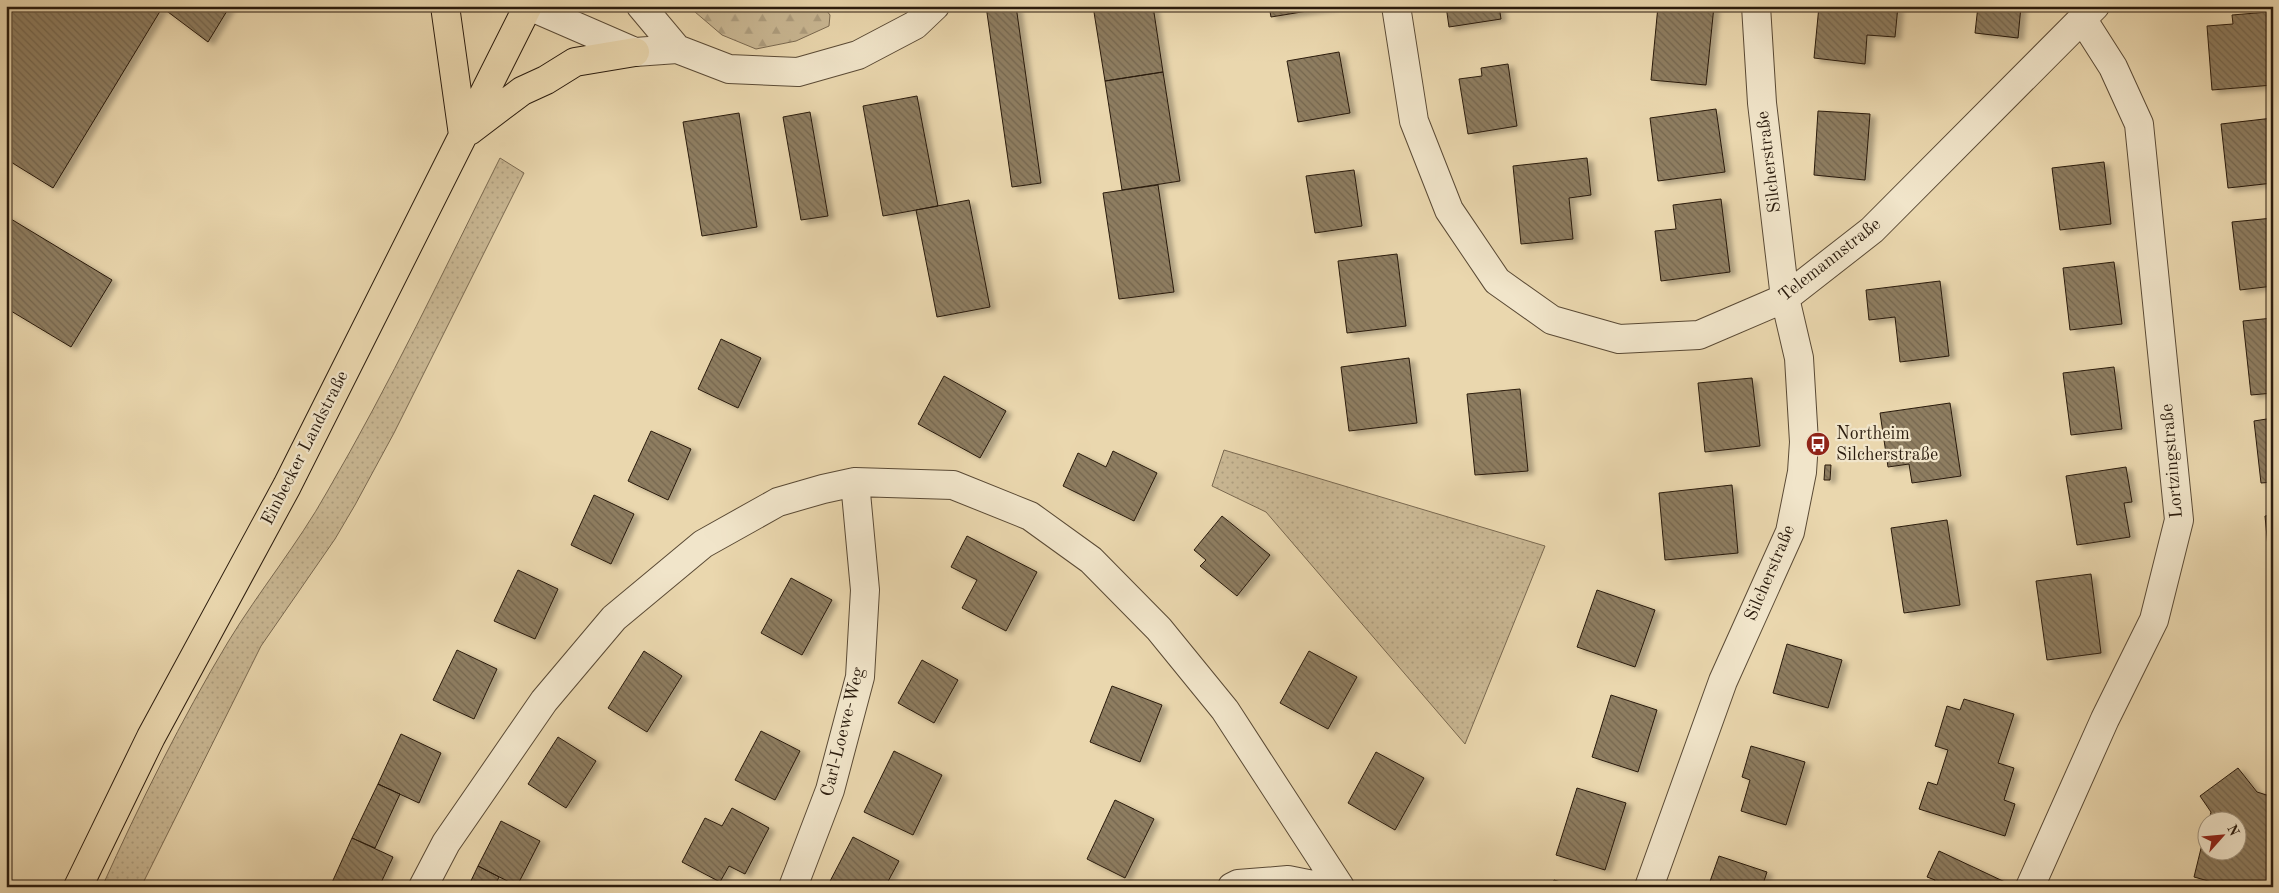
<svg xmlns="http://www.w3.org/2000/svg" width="2279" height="893" font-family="'Old Standard TT',serif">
<defs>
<pattern id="grass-dots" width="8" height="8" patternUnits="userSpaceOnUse" patternTransform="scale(1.25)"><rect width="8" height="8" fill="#c9b793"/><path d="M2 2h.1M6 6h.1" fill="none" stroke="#ad9d7e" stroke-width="1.8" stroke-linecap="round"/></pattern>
<pattern id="forest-firs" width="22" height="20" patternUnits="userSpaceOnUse" patternTransform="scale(1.25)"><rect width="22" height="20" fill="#c9b793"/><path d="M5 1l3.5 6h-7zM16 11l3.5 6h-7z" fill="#ad9d7e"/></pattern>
<pattern id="building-back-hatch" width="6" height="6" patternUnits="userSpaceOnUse" patternTransform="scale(1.25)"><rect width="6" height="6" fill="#8e7d61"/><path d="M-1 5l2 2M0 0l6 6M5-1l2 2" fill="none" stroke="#74664e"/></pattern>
<filter id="shadow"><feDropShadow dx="5.5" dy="3" stdDeviation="2.5" flood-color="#0004"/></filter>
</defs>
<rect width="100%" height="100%" fill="#ead7ae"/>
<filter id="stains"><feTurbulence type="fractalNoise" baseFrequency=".004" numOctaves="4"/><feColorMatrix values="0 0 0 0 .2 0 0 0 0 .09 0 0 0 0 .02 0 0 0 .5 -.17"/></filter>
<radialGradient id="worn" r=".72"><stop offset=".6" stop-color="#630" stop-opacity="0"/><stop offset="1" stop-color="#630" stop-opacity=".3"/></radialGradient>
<!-- grass -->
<path fill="url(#grass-dots)" stroke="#7a6950" d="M500 158 524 173 394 433 355 505 335 539 261 646 141 887H102C140 803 181 720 228 642 259 591 298 544 327 492 390 384 444 270 500 158Z
M1224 450 1545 546 1465 744 1266 512 1212 486Z"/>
<!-- forest -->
<path fill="url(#forest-firs)" stroke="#7a6950" d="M688 6H768L774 9 780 6H823L830 15 829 26 796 41 756 49 722 35Z"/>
<!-- building -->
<path fill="url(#building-back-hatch)" stroke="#2a1b0d" filter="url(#shadow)" d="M6 6 162 8 53 188 6 159Z
M160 6H230L208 42Z
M986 6H1016L1041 183 1012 187Z
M1093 6H1153L1163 72 1105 81Z
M1269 6H1332V7L1271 17Z
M1446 6H1499L1501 19 1449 27Z
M1658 6H1714L1706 85 1651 80Z
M1819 6H1898L1895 37 1867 35 1865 64 1814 58Z
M1978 6H2021L2018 38 1975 33Z
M2268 12 2273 85 2212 90 2207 26 2233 24 2232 15Z
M1339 52 1350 113 1298 122 1287 61Z
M1508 64 1517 126 1468 134 1459 79 1482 76 1481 68Z
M1163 72 1180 181 1122 190 1105 81Z
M917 96 938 206 883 216 863 106Z
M1716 109 1725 172 1658 181 1650 118Z
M1818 111 1870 114 1865 180 1814 175Z
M810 112 828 216 801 220 783 117Z
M739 113 757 227 702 236 683 122Z
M2273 118V183L2228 188 2221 124Z
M1587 158 1591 195 1569 198 1573 239 1521 244 1513 166Z
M2104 162 2111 224 2060 230 2052 168Z
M1354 170 1362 226 1315 233 1306 176Z
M1158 185 1174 292 1119 299 1103 193Z
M1721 199 1730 272 1661 281 1655 231 1676 229 1673 205Z
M969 200 990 307 937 317 916 210Z
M6 216 112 280 71 347 6 308Z
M2273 218V286L2240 290 2232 222Z
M1397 254 1406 326 1347 333 1338 261Z
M2114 262 2122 324 2070 330 2063 268Z
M1940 281 1949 356 1900 362 1895 317 1869 320 1866 290Z
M2273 318V393L2251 395 2243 321Z
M721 339 761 358 738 408 698 389Z
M1409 358 1417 423 1349 431 1341 367Z
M2114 367 2122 429 2071 435 2063 373Z
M944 376 1006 411 980 458 918 424Z
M1752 378 1760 446 1705 452 1698 383Z
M1520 389 1528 471 1475 475 1467 394Z
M1950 403 1961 476 1912 483 1909 464 1888 467 1880 413Z
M2273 418V482L2261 483 2254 421Z
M651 431 691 449 668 500 628 481Z
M1113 451 1157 473 1134 521 1063 486 1078 453 1106 467Z
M1825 465H1831L1830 480H1824Z
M2126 467 2132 502 2124 503 2130 537 2077 545 2066 476Z
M1732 485 1738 553 1665 560 1659 493Z
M594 495 634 514 611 564 571 545Z
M2273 515V589H2272L2265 516Z
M1222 516 1270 555 1237 596 1200 566 1206 560 1194 550Z
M1947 520 1960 605 1904 613 1891 528Z
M967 536 1037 572 1006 631 962 608 977 580 951 567Z
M518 570 558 589 535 639 494 621Z
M2091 574 2101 653 2047 660 2036 581Z
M791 578 832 600 802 655 761 633Z
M1597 590 1655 610 1635 667 1577 647Z
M1787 644 1842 660 1828 708 1773 693Z
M457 650 497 669 474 719 433 700Z
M644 651 682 676 647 732 608 708Z
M1309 651 1357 677 1328 729 1280 703Z
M922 660 958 680 934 723 898 703Z
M1112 686 1162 705 1140 762 1090 742Z
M1611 695 1657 710 1638 772 1592 757Z
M1964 699 2014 714 1998 763 2014 768 2004 800 2015 804 2005 836 1919 809 1928 782 1937 785 1948 750 1935 746 1947 706 1960 710Z
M761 731 800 751 775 800 735 780Z
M401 734 441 753 419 803 378 784Z
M558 737 596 761 566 808 528 784Z
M1751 746 1805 762 1786 825 1741 811 1750 780 1742 777Z
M894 751 942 775 913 835 864 812Z
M1376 752 1424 778 1395 830 1348 803Z
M2238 768 2257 792 2273 797V871L2270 870 2266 887H2230L2194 877 2206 828V850H2236V820H2209L2211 812 2200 796Z
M378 784 400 794 375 848 352 838Z
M1577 788 1626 803 1605 870 1556 855Z
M1115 800 1154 819 1125 878 1087 859Z
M732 808 769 828 745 874 729 866 720 882 682 862 705 818 722 826Z
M501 821 540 841 517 886 478 866Z
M853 837 899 861 885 887H827Z
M352 838 393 857 379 887H330Z
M1939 851 2005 882 2002 887H1932L1935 880 1927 877Z
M1719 856 1767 872 1762 887H1708Z
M478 866 499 877 494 887H468Z
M1554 880 1577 887H1552Z"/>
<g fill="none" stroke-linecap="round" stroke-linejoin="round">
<!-- minor casing -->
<g stroke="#5a4a35" stroke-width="30">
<path id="minor" d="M529 6 635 52 677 49 729 69 798 72 858 55 915 25 935 6
M641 6 677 49
M1396 6 1414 121 1449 210 1497 281 1552 320 1619 339 1699 335 1785 298 1872 230 2095 6
M423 887 446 843 544 701 614 618 703 544 778 502 823 489 855 482 953 485 1030 516 1091 560 1159 629 1225 710 1340 887
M793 887 830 790 860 677 865 590 855 482
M1232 887 1238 884 1288 880 1323 887
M1649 887 1723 681 1790 532 1802 472 1804 442 1799 358 1785 298 1762 103 1756 6
M2030 887 2105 719 2154 620 2179 520 2139 124 2113 67 2083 20"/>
</g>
<!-- primary casing -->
<g stroke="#2a1b0d" stroke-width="30">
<path id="primary" d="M445 6 463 135
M469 131 522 91 546 80 575 62 635 52
M78 887 151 737 287 486 528 6"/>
</g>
<!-- minor -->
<use href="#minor" stroke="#f1e5ca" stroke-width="28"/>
<!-- primary -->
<use href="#primary" stroke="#ead7ae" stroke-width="28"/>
</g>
<!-- icons -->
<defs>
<g id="bus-disc" transform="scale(1.25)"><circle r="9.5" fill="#8f2418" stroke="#f1e5ca"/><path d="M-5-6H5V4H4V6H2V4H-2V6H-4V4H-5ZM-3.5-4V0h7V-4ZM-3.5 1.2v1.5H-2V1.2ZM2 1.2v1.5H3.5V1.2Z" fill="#fff"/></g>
</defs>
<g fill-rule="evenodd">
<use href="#bus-disc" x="1818" y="444"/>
</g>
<g text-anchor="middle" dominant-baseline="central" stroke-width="4.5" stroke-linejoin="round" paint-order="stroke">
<!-- street labels -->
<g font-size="18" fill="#2a1b0d" stroke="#f1e5ca">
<text transform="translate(1769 162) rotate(-97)">Silcherstraße</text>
<text transform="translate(1830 260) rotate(-38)">Telemannstraße</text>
<text transform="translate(305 448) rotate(-63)">Einbecker Landstraße</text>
<text transform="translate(2172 461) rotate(-95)">Lortzingstraße</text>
<text transform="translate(1770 573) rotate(-67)">Silcherstraße</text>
<text transform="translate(843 732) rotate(-76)">Carl-Loewe-Weg</text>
</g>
<!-- poi labels -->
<g font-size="18" fill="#2a1b0d" stroke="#f1e5ca" text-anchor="start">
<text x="1836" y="434">Northeim<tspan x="1836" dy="21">Silcherstraße</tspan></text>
</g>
</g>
<!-- margin -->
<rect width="2279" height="893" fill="none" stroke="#ead7ae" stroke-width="25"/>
<rect x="8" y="8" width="2264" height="878" fill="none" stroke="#2a1b0d" stroke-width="2.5"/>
<rect x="12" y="12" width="2254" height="868" fill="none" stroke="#2a1b0d"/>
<!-- north arrow -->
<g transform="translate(2222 836) rotate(63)"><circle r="24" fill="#f1e5ca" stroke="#a1947e"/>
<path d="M0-4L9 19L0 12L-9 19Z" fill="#8f2418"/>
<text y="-8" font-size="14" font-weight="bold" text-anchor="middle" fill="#2a1b0d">N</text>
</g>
<rect width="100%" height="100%" filter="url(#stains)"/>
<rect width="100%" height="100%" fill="url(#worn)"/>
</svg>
